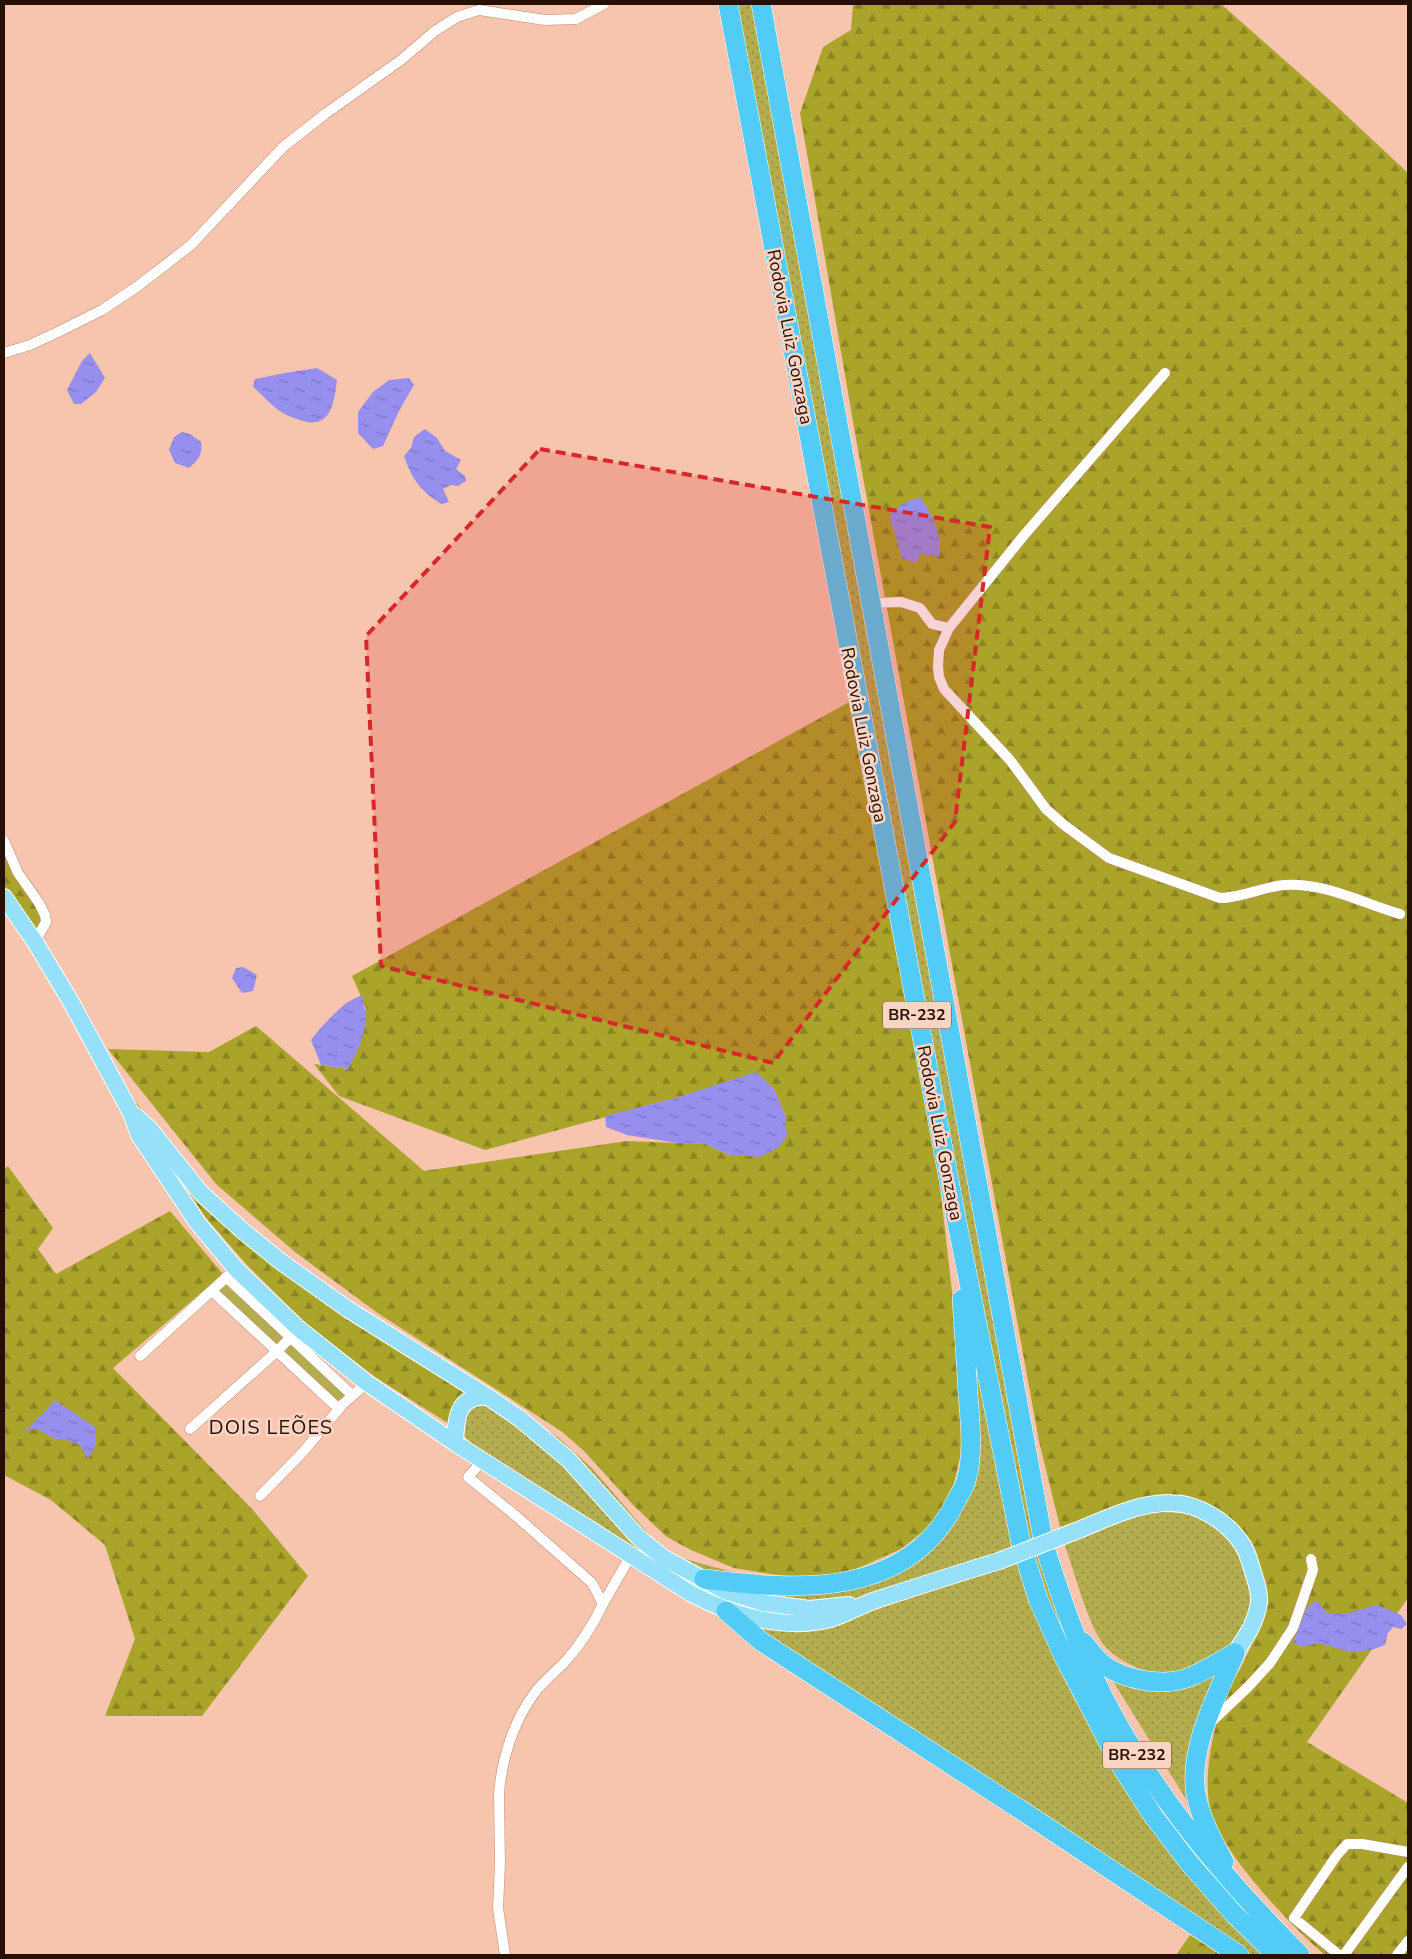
<svg xmlns="http://www.w3.org/2000/svg" width="1412" height="1959" font-family="'Nunito Sans',sans-serif">
<defs>
<pattern id="grass-dots" width="8" height="8" patternUnits="userSpaceOnUse" patternTransform="scale(1.25)"><rect width="8" height="8" fill="#b3ad4f"/><path d="M2 2h.1M6 6h.1" fill="none" stroke="#918b40" stroke-width="1.8" stroke-linecap="round"/></pattern>
<pattern id="forest-firs" width="22" height="20" patternUnits="userSpaceOnUse" patternTransform="scale(1.25)"><rect width="22" height="20" fill="#aba42a"/><path d="M5 1l3.5 6h-7zM16 11l3.5 6h-7z" fill="#8b8422"/></pattern>
<pattern id="water-ripples" width="26" height="14" patternUnits="userSpaceOnUse" patternTransform="scale(1.25)"><rect width="26" height="14" fill="#978fee"/><path d="M2 4q2-2 4 0t4 0M15 11q2-2 4 0t4 0" fill="none" stroke="#7b73bf"/></pattern>
</defs>
<rect width="100%" height="100%" fill="#f7c4ad"/>
<!-- grass -->
<path fill="url(#grass-dots)" d="M728 4H761L1044 1545 1116 1720 1297 1955H1248L1024 1804 711 1597 473 1445 459 1430 464 1405 491 1392 559 1438 592 1468 651 1537 678 1557 772 1583 826 1584 914 1557 966 1480 972 1329Z
M1163 1512C1174 1513 1190 1512 1200 1516 1237 1535 1260 1587 1246 1626 1241 1638 1227 1649 1217 1655 1204 1663 1190 1670 1175 1673 1152 1678 1118 1662 1104 1645 1087 1623 1074 1570 1064 1543L1141 1513Z
M1225 1665 1194 1812 1108 1673 1132 1684Z"/>
<!-- forest -->
<path fill="url(#forest-firs)" d="M853 4H1221L1332 102 1408 173V1598L1307 1742 1408 1803V1955H1325C1292 1927 1218 1850 1210 1808 1203 1774 1213 1728 1225 1696 1229 1686 1236 1677 1241 1667 1258 1634 1270 1603 1260 1566 1256 1554 1245 1541 1238 1531 1221 1506 1189 1493 1159 1495L1060 1527 1039 1441 856 439 800 113 823 47 851 30Z
M851 701 926 1093 940 1186 957 1335 965 1438 953 1487 933 1524 901 1549 854 1570 823 1578 777 1575 734 1568 691 1550 667 1537 634 1506 584 1451 561 1431 379 1314 295 1252 216 1184 108 1049 209 1052 256 1026 424 1171 627 1141 705 1144 730 1155 785 1115 774 1089 756 1073 679 1097 485 1150 339 1096 314 1064 348 1069 366 1008 352 976Z
M4 841 43 910 39 934 4 886Z
M130 1095 213 1199 271 1251 472 1396 454 1427 375 1377 304 1322 247 1265 206 1218 163 1154Z
M8 1166 53 1228 38 1249 56 1274 170 1211 223 1274 113 1368 253 1510 308 1576 202 1716H105L135 1639 105 1545 51 1500 4 1475V1169Z
M1190 1935 1221 1955H1176Z"/>
<!-- green -->
<path fill="#b3ad4f" d="M228 1282 283 1336 282 1341 276 1345 219 1292 220 1288Z
M289 1346H293L345 1395 341 1400 337 1401 287 1355 285 1352Z"/>
<!-- water -->
<path fill="url(#water-ripples)" d="M90 353 105 378 96 392 81 404H74L67 390 82 361Z
M317 368 337 380C334 405 330 432 297 419 293 417 287 416 283 413 272 407 263 395 253 387L255 379 285 373Z
M409 378 414 385 400 409 383 446 373 449 358 433V412L373 392 389 380Z
M425 429 437 438 445 451 461 460 456 469 465 476 466 481 458 486 451 485 443 489 449 502 441 504C419 489 413 481 404 456L411 448 414 437Z
M182 432 190 434 201 442C203 455 198 460 189 468L175 463 169 450 174 437Z
M920 497C932 513 943 537 939 557L921 554 916 563 902 558 889 515 902 504Z
M243 967 257 975 253 991 242 993 232 978 236 968Z
M361 995C372 1021 361 1046 348 1069L321 1065 311 1040C321 1027 332 1015 344 1005 348 1001 355 999 361 995Z
M756 1072 774 1089 785 1115 787 1136 778 1148 760 1157 730 1155 705 1144 677 1143 627 1135 606 1127 605 1116 679 1097Z
M55 1400 95 1427 96 1445 88 1459 80 1445 63 1439H55L37 1429 26 1431Z
M1316 1600 1328 1614 1348 1613 1377 1605 1401 1615 1407 1624 1401 1629 1393 1627 1388 1633 1385 1645 1371 1650 1351 1652 1319 1643 1303 1647 1293 1643 1306 1609Z"/>
<g fill="none" stroke-linecap="round" stroke-linejoin="round">
<!-- street casing -->
<g stroke="#c4896d" stroke-width="11">
<path id="street" d="M4 353 30 345 60 331 102 310 138 286 191 245 283 147 325 114 401 60 435 31 457 17 479 10 545 20 576 19 604 4
M1165 373 1025 534 949 628 939 650 938 667 939 677 944 689 1010 760 1046 809 1064 825 1109 858 1220 898C1242 898 1262 887 1284 885 1324 882 1362 903 1400 914
M871 603 901 602 920 608 932 624 949 628
M4 841 18 873 39 903 45 915 46 922 35 942
M226 1277 352 1395
M212 1291 339 1409
M140 1356 231 1273
M190 1429 276 1352 293 1335
M483 1460 468 1477 516 1516 592 1583 603 1604C593 1625 581 1644 565 1662 554 1673 542 1682 533 1695 513 1723 502 1759 499 1793L500 1863 498 1908 505 1955
M260 1496 303 1452 343 1404 367 1383
M603 1604 631 1555
M1209 1724 1248 1687 1270 1663 1293 1628 1313 1570 1311 1559
M1339 1955 1294 1918 1337 1855 1347 1844H1362L1408 1852
M1344 1955 1408 1867
M1397 1955 1408 1941"/>
</g>
<!-- primary casing -->
<g stroke="#fff" stroke-width="18">
<path id="primary" d="M4 897 35 942 71 1002 131 1113 139 1135 197 1222 236 1269 298 1328 367 1383 455 1443 690 1593C731 1615 783 1631 830 1619 847 1614 862 1604 879 1599 919 1586 959 1573 999 1561
M133 1114 149 1128 201 1193 243 1231 280 1261 346 1308 488 1397 519 1418 568 1459 639 1538 664 1558 725 1591 764 1603 809 1609 849 1605
M455 1443C456 1419 457 1394 488 1397
M1076 1531C1106 1519 1139 1502 1171 1503 1198 1503 1228 1522 1242 1544 1248 1552 1250 1563 1253 1572 1256 1581 1260 1592 1259 1602 1256 1623 1246 1637 1235 1653"/>
</g>
<!-- highway casing -->
<g stroke="#fff" stroke-width="20">
<path id="highway" d="M728 4 957 1223 1021 1544 1038 1599 1064 1657 1121 1766 1154 1817 1190 1864 1234 1914 1276 1955
M761 4 1044 1545C1058 1587 1071 1629 1090 1669 1139 1778 1217 1871 1300 1955
M704 1579C796 1590 908 1600 956 1501 959 1495 964 1488 966 1481 974 1455 970 1420 968 1394 966 1362 964 1331 962 1299
M726 1611 762 1642 1024 1812 1239 1955
M1083 1642C1089 1649 1096 1659 1104 1665 1126 1681 1164 1687 1190 1677 1205 1671 1220 1661 1235 1653
M1224 1862C1213 1841 1201 1819 1196 1795 1188 1748 1217 1696 1235 1653"/>
</g>
<!-- street -->
<use href="#street" stroke="#fff" stroke-width="10"/>
<!-- primary -->
<use href="#primary" stroke="#97e0fa" stroke-width="16"/>
<!-- highway -->
<use href="#highway" stroke="#52cbf7" stroke-width="19"/>
<!-- primary-bridge casing -->
<g stroke="#fff" stroke-width="18" stroke-linecap="butt">
<path id="primary-bridge" d="M999 1561 1076 1531"/>
</g>
<!-- primary-bridge -->
<use href="#primary-bridge" stroke="#97e0fa" stroke-width="16"/>
</g>
<!-- marked area -->
<path fill="#d62828" fill-opacity="0.2" stroke="#d62828" stroke-width="4" stroke-dasharray="10 6" stroke-linejoin="round" d="M540 449 990 527 955 822 773 1063 381 966 366 636Z"/>
<g text-anchor="middle" dominant-baseline="central" stroke-width="5" stroke-linejoin="round" paint-order="stroke">
<!-- shield labels -->
<g fill="#fbd5c3" stroke="#664b3f" stroke-width="1">
<rect x="883" y="1001.5" width="68" height="27" rx="4"/>
<rect x="1103" y="1741.5" width="68" height="27" rx="4"/>
</g>
<g font-size="16" font-weight="bold" fill="#261006">
<text x="917" y="1015">BR-232</text>
<text x="1137" y="1755">BR-232</text>
</g>
<!-- street labels -->
<g font-size="18" fill="#261006" stroke="#fbd5c3">
<text transform="translate(790 337) rotate(79)">Rodovia Luiz Gonzaga</text>
<text transform="translate(864 735) rotate(79)">Rodovia Luiz Gonzaga</text>
<text transform="translate(940 1133) rotate(79)">Rodovia Luiz Gonzaga</text>
</g>
<!-- quarter labels -->
<g font-size="20" letter-spacing="1" fill="#261006" stroke="#fbd5c3">
<text x="271" y="1427">DOIS LEÕES</text>
</g>
</g>
<!-- border -->
<rect width="1412" height="1959" fill="none" stroke="#261006" stroke-width="10"/>
</svg>
